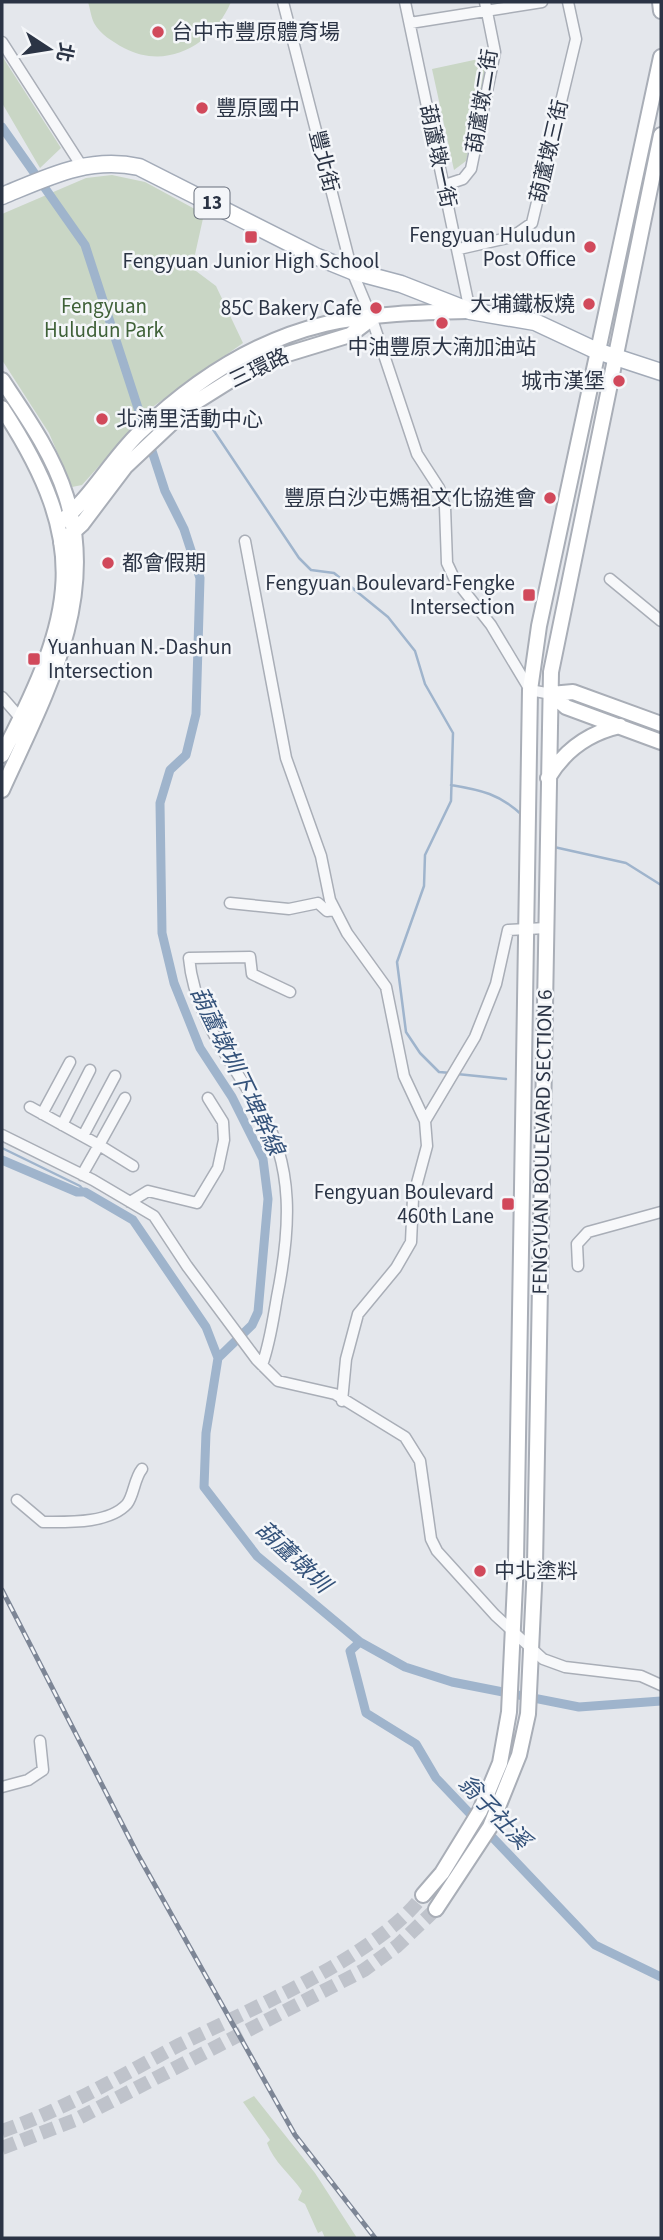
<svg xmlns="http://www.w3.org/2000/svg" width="663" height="2240" font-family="'Source Sans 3','Noto Sans TC',sans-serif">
<rect width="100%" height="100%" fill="#e4e7ec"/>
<!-- green -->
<path fill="#c9d6c5" d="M88 2H231C213 44 168 71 124 48 113 42 100 34 94 23 91 17 90 8 88 2Z
M2 56 61 148 40 168 2 103Z
M488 57 466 161 454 170 432 69Z
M112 175 145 182 204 214 192 268 216 286 243 343 151 408 82 485 72 487 49 433 2 360V214L86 178Z
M254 2096 315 2173 357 2238H325L322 2231 318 2233 305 2204 298 2200 302 2191C291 2175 273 2161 267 2143L270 2140 243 2102Z"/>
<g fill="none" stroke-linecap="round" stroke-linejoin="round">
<!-- stream -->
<path stroke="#9fb4cc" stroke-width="2.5" d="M202 413 299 558 311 570 334 573 388 617 415 651 425 684 453 733 451 801 425 855 424 886 397 962 406 1032 420 1053 439 1072 451 1073
M451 785C481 790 500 794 522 815
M554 847 626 863 661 885
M457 1074 506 1079
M2 1148 80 1186 85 1192"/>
<!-- canal -->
<path stroke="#9fb4cc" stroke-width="9" d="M2 127 85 245 165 491 184 529 200 578 196 714 186 755 170 770 160 803 162 933 174 983 200 1048 232 1097 263 1159 268 1199 258 1312 252 1325 218 1358
M2 1160 77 1192H85L133 1220 206 1327 218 1358 206 1433 204 1487 257 1556 360 1642 405 1667 452 1682 579 1707 661 1701
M360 1642 350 1651 366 1713 416 1744 436 1778 595 1945 661 1977"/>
<!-- secondary-tunnel -->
<path stroke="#bfc3cb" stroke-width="14" stroke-dasharray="14 7" stroke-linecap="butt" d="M2 2131C64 2110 122 2075 179 2045 246 2011 381 1954 423 1895
M2 2148 75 2120 364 1970 397 1946 436 1909"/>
<!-- street casing -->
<g stroke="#a9aeb7" stroke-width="13">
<path id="street" d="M283 2 352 271 372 319 417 454 439 488 445 507 447 563 454 578 491 625 530 690 551 694
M405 2 470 311
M410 23 542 2
M2 42 81 165
M445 185 463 179 471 169 495 52 485 2
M459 249 512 237 532 223 576 39 568 2
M245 541 286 758 321 856 330 900 347 933 386 987 404 1076 425 1121 427 1146 413 1198 411 1242 396 1268 358 1314 346 1359 342 1401
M610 579 661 621
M2 697 22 720
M230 903 289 909 318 903 327 911 334 910
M125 1098 99 1145 133 1166
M30 1107 99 1145 82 1175
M42 1114 70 1062
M425 1121 475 1037 496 984 508 930 546 928
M62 1125 90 1070
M2 1135 93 1180 154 1216 187 1266 257 1360 278 1381 335 1394 405 1437 420 1461 431 1539 437 1551 495 1615 543 1659 565 1667 641 1676 661 1685
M83 1136 115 1076
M130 1202 148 1191 197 1203 218 1168 224 1140 223 1122 208 1098
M578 1266 577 1244 588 1232 661 1212
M262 1365C270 1343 273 1320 277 1297 290 1232 296 1165 258 1106 230 1061 194 1014 189 958L250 957 252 974 290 992
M17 1500 43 1522C67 1522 109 1524 127 1504 134 1495 134 1479 142 1469
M2 1787 28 1780 43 1770 40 1741"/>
</g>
<!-- secondary casing -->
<g stroke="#a9aeb7" stroke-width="18">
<path id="secondary" d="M660 2 661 11
M2 380C26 416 53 454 66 496 99 601 44 697 2 790
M2 408C93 547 75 614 2 755
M58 524C90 500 110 461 139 433 191 383 253 341 325 324 369 314 423 312 468 311
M61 543 82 524 125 467 191 405 258 363 350 335 371 319
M551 694 566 707 661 742
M551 694 573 692 661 724
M548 778C564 751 589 733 620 726
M423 1895 442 1873 480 1811 500 1763 509 1712 516 1562 530 690 539 626 661 57
M436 1909 490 1827 519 1755 528 1714 535 1565 551 672 661 135"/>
</g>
<!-- primary casing -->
<g stroke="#a3abb8" stroke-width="19">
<path id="primary" d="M2 196C48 177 89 156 139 167L315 256 352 271 401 284 470 311 535 322 597 351 661 372"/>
</g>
<!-- street -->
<use href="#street" stroke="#f7f8fa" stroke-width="10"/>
<!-- secondary -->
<use href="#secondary" stroke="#fff" stroke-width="14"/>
<!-- primary -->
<use href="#primary" stroke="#fff" stroke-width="16"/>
<!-- rail casing -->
<g stroke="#7d8696" stroke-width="5">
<path id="rail" d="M2 1590 138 1855 295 2135 375 2238"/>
</g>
<!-- rail -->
<use href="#rail" stroke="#f4f6f9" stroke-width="2.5" stroke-dasharray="8" stroke-linecap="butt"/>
</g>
<!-- markers -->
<g fill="#d1495b" stroke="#f4f6f9" stroke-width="2.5">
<circle cx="158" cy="32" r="7"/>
<circle cx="202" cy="108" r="7"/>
<rect x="244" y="230" width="14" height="14" rx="3.5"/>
<circle cx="590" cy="247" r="7"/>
<circle cx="589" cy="304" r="7"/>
<circle cx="376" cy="308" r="7"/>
<circle cx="442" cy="323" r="7"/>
<circle cx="619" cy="381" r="7"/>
<circle cx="102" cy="419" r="7"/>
<circle cx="550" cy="498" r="7"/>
<circle cx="108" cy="563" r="7"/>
<rect x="522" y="588" width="14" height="14" rx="3.5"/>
<rect x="27" y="652" width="14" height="14" rx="3.5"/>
<rect x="501" y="1197" width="14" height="14" rx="3.5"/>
<circle cx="480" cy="1571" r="7"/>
</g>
<g text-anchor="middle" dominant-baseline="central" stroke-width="5" stroke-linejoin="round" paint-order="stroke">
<!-- shield labels -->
<rect fill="#f4f6f9" stroke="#676e7b" stroke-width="2" x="194.5" y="187.5" width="35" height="31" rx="5"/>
<g font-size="19" font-weight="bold" fill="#2b3445">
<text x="212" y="203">13</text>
</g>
<!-- poi labels -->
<g font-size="21" fill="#2b3445" stroke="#f4f6f9" text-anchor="end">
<text x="172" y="32" text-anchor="start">台中市豐原體育場</text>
<text x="216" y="108" text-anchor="start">豐原國中</text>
<text x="576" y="235">Fengyuan Huludun<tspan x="576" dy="24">Post Office</tspan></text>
<text x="251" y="261" text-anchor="middle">Fengyuan Junior High School</text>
<text x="575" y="304">大埔鐵板燒</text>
<text x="362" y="308">85C Bakery Cafe</text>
<text x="442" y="347" text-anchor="middle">中油豐原大湳加油站</text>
<text x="605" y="381">城市漢堡</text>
<text x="116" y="419" text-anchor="start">北湳里活動中心</text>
<text x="536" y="498">豐原白沙屯媽祖文化協進會</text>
<text x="122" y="563" text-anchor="start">都會假期</text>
<text x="515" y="583">Fengyuan Boulevard-Fengke<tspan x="515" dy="24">Intersection</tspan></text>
<text x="48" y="647" text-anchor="start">Yuanhuan N.-Dashun<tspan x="48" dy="24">Intersection</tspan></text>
<text x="494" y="1192">Fengyuan Boulevard<tspan x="494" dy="24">460th Lane</tspan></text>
<text x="494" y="1571" text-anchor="start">中北塗料</text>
</g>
<!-- street labels -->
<g font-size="21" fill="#2b3445" stroke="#f4f6f9">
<text transform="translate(482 101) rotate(-81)">葫蘆墩二街</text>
<text transform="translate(549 151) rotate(-77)">葫蘆墩三街</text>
<text transform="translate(438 156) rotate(78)">葫蘆墩一街</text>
<text transform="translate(324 161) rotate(76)">豐北街</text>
<text transform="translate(259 368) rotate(-26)">三環路</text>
<text transform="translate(542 1142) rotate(-89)">FENGYUAN BOULEVARD SECTION 6</text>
</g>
<!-- park labels -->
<g font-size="21" fill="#3f6138" stroke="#f4f6f9">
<text x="104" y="306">Fengyuan<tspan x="104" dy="24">Huludun Park</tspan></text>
</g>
<!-- water labels -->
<g font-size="23" font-style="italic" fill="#34527a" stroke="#f4f6f9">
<text transform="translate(237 1071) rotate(64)">葫蘆墩圳下埤幹線</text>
<text transform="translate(293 1557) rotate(43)">葫蘆墩圳</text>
<text transform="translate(494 1812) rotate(46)">翁子社溪</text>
</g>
</g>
<!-- border -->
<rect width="663" height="2240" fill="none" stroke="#2b3445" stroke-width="7"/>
<!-- north arrow -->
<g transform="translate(49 49) rotate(102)" stroke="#f4f6f9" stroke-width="5" paint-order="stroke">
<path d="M0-5L12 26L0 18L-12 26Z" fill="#2b3445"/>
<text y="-10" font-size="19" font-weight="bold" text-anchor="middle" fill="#2b3445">北</text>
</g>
</svg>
